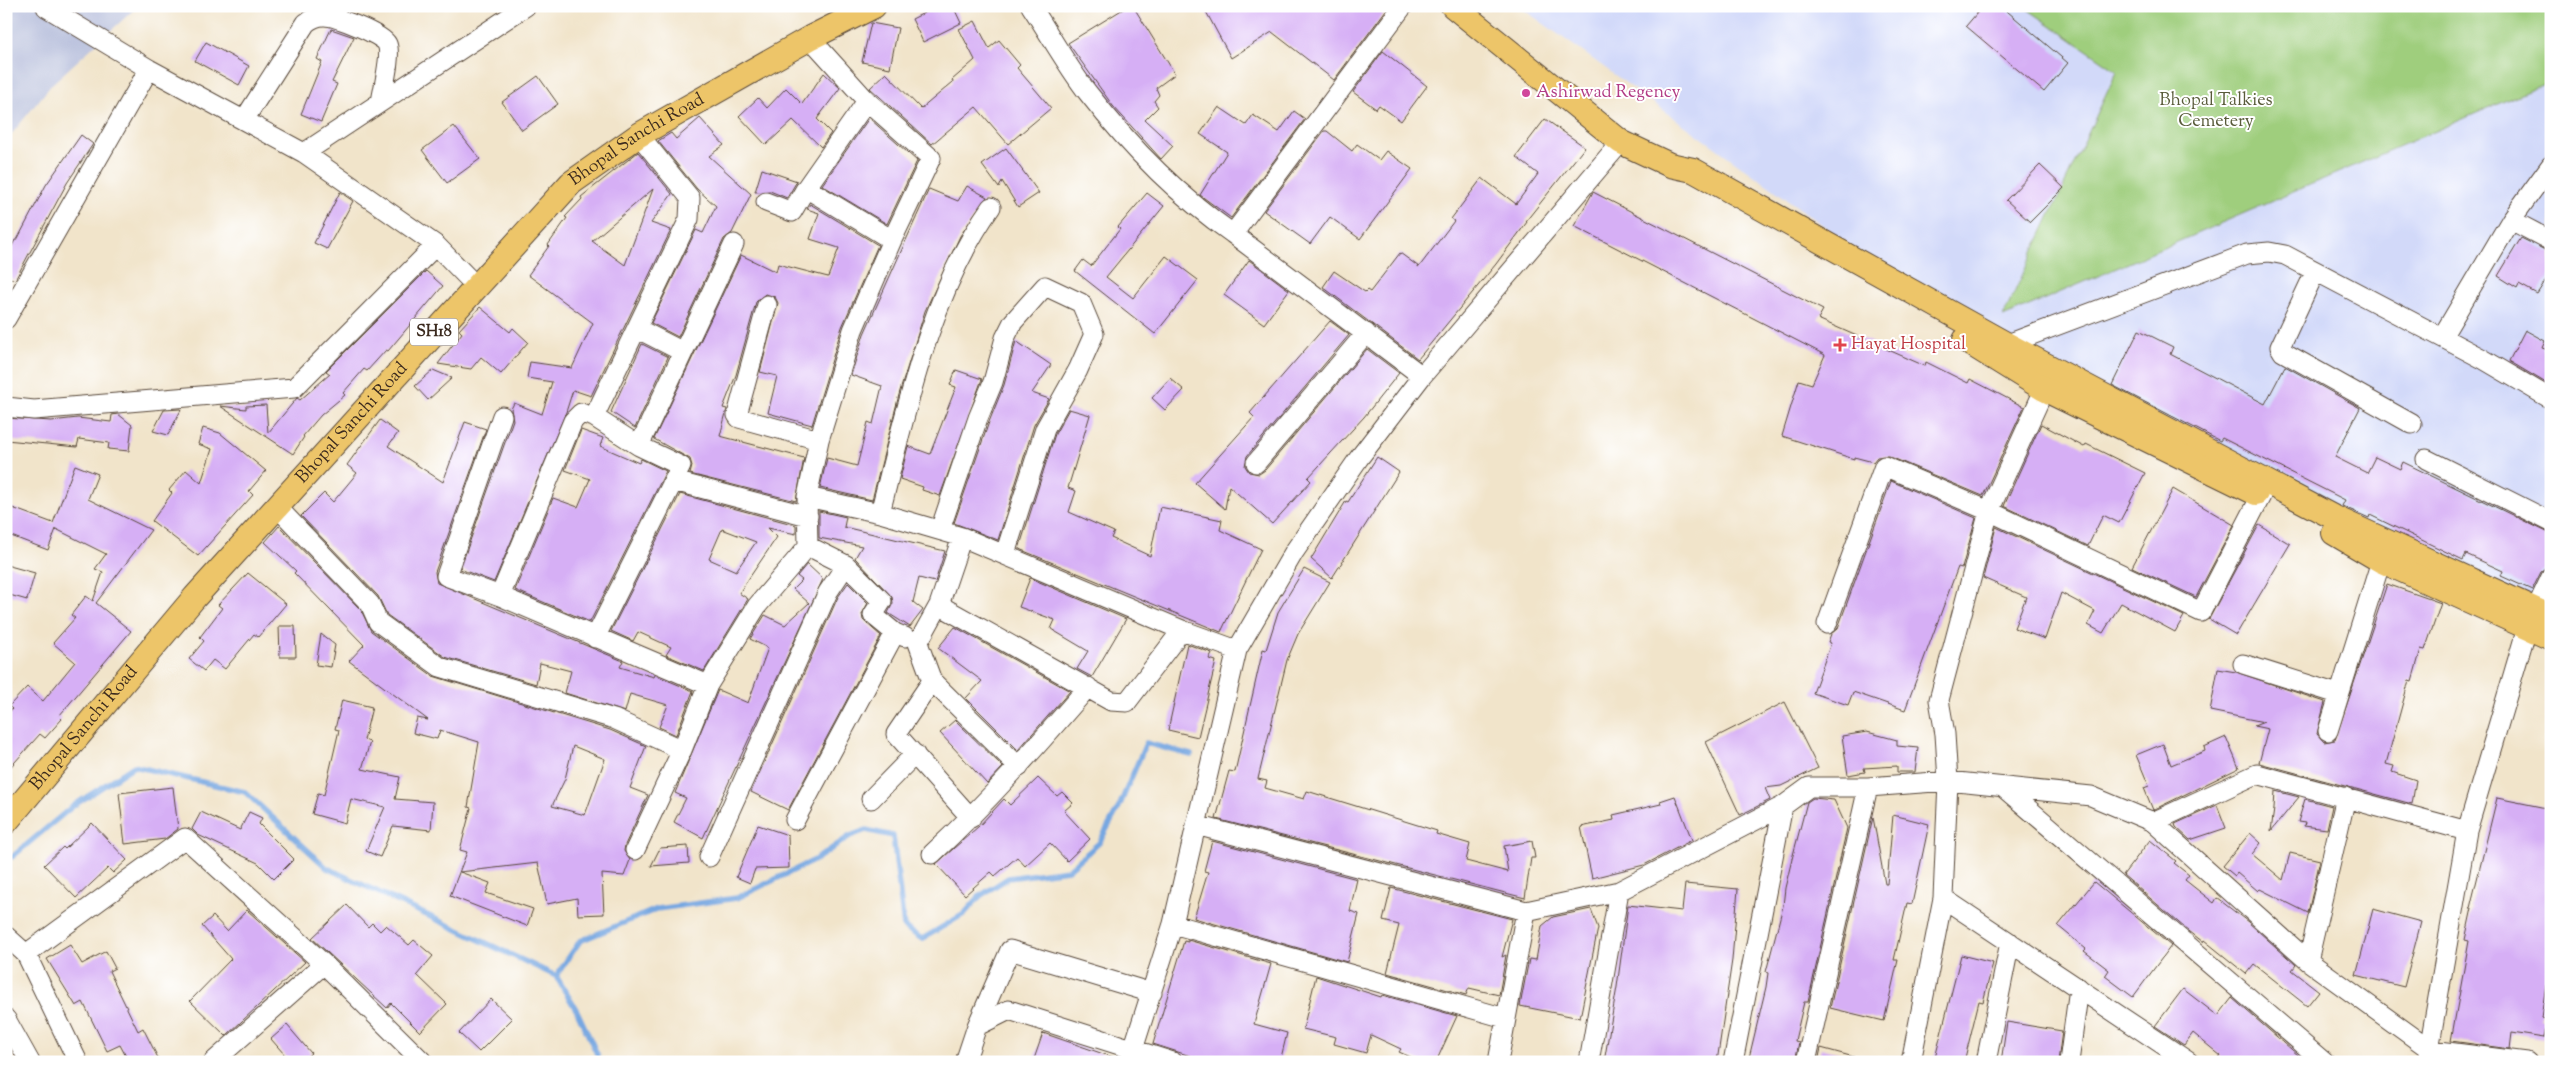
<svg xmlns="http://www.w3.org/2000/svg" width="2557" height="1068" font-family="'Sorts Mill Goudy',serif">
<rect width="100%" height="100%" fill="#fff"/>
<filter id="ink" filterUnits="userSpaceOnUse"><feTurbulence type="fractalNoise" baseFrequency=".02" numOctaves="2"/><feDisplacementMap in="SourceGraphic" scale="10" xChannelSelector="R" yChannelSelector="G"/><feConvolveMatrix kernelMatrix="1 2 1 2 8 2 1 2 1" color-interpolation-filters="sRGB"/></filter>
<filter id="wash" filterUnits="userSpaceOnUse"><feTurbulence type="fractalNoise" baseFrequency=".0096" numOctaves="4" result="noise"/><feDisplacementMap in="SourceGraphic" scale="20" xChannelSelector="R" yChannelSelector="G"/><feGaussianBlur stdDeviation="1.12" result="paint"/><feColorMatrix in="noise" values="0 0 0 0 0 0 0 0 0 0 0 0 0 0 0 0 0 1.4 0 .05"/><feComposite in="paint" operator="in"/></filter>
<g filter="url(#wash)">
<rect width="100%" height="100%" fill="#f1e4ca"/>
<!-- built -->
<path fill="#d2d9f9" d="M1519 6H2551V614L1992 347Z"/>
<!-- industrial -->
<path fill="#bcc3de" d="M6 6H138L53 83 6 141Z"/>
<!-- green -->
<path fill="#9fce7d" stroke="#6d7c4e" d="M2023 6H2551V81L2003 317 2117 71Z"/>
<g fill="none" stroke-linecap="round" stroke-linejoin="round">
<!-- stream -->
<path stroke="#77a7e1" stroke-width="5.5" d="M12 857 73 806 134 766 245 792 327 868 556 976 577 1011 598 1056V1062
M556 976 580 941 657 909 737 898 815 860 850 836 866 830 893 836 904 927 922 939 964 914 980 896 1008 878 1068 870 1099 843 1119 807 1146 743 1191 755"/>
</g>
<g id="blocks">
<!-- building -->
<path fill="#d6aff5" fill-rule="evenodd" d="M938 6H953L961 23 923 42 912 19Z
M1128 6H1133L1175 74 1156 88 1159 95 1154 101 1158 107 1145 120 1173 146 1161 159 1113 106 1068 43Z
M1203 6H1389L1334 80 1272 32 1231 58Z
M1983 6H2001L2068 63 2044 92 1966 26Z
M975 21 989 48 999 40 1020 65 1017 68 1051 108 1008 144 976 107 932 144 870 88 886 73 921 109 953 82 952 80 975 60 959 29Z
M871 23 898 28 890 68 862 62Z
M331 29 354 37 332 82 337 84 321 122 301 114 322 62 317 59Z
M206 42 249 66 239 85 195 61Z
M1383 51 1427 86 1401 121 1379 105 1376 109 1353 92Z
M824 73 840 88 817 119 831 133 821 147 793 120 766 145 739 116 758 98 767 108 786 88 802 104Z
M538 76 558 104 522 130 502 102Z
M1219 107 1246 125 1253 115 1279 132 1294 111 1305 119 1231 218 1200 195 1227 152 1200 134Z
M700 118 724 145 709 156 751 194 732 233 724 239 678 337 651 323 696 230 703 233 716 206 697 189 658 141 671 133 676 139Z
M869 118 917 161 887 224 822 185Z
M1545 119 1585 147 1526 221 1527 222 1496 264 1418 359 1323 287 1334 271 1365 292 1367 290 1370 292 1400 253 1419 267 1454 221 1451 219 1482 178 1516 204 1538 174 1516 157Z
M454 126 480 159 447 183 422 150Z
M1324 131H1327L1352 151 1357 144 1379 160 1386 151 1412 169 1360 239 1330 217 1310 244 1264 211Z
M81 135 93 144 67 183 15 280 6 276V258L15 240H17L46 185Z
M1006 148 1039 193 1018 207 1002 181 999 188 982 165Z
M638 152 672 194 651 223 671 230 591 396 573 390 566 412 494 582 460 569 513 420 511 409 514 403 542 414 552 382 527 378 530 362 572 368 593 323 528 275 549 246 548 245 567 218 565 217 582 199 581 197ZM653 189 642 219 625 265 592 241Z
M2040 165 2064 188 2030 222 2006 200Z
M762 169 797 181 787 198 770 191 755 192Z
M967 186 987 197 960 236 925 311 900 391 872 500 820 488 827 458 857 466 868 422 873 424 882 386 851 375 864 334 929 189 958 201Z
M340 192 353 201 327 249 314 243Z
M1593 192 1823 310 1818 319 1925 366 1926 362 1968 383 1970 379 2024 407 1983 496 1888 456 1877 457 1873 462 1854 457V459L1782 436 1799 380 1812 384 1825 355 1574 226Z
M1147 193 1164 206 1106 277 1133 298 1166 256 1198 280 1155 334 1075 271 1083 260 1091 266 1120 229 1118 227Z
M810 204 878 245 842 327 812 425 768 413 777 376 760 372 778 303 775 297 765 294 756 302 736 375 723 408 727 409 720 436 804 458 796 501 690 474 692 466 690 459 654 439 741 255 776 272 778 264 828 277 839 248 810 239 819 213 807 209Z
M2521 238 2551 253V272L2537 294 2519 284 2517 288 2498 276Z
M1249 260 1289 290 1264 324 1224 295Z
M426 271 443 286 388 351 386 350 367 371 364 369 343 393 345 395 321 415 303 436 304 437 293 454 220 406 246 409V406L266 405 268 433 297 398 300 400 330 374 326 371Z
M480 307 510 332 513 328 528 342 501 374 481 357 471 369 438 364 462 333 459 330Z
M1330 321 1349 335 1247 456 1245 466 1249 472 1259 474 1265 470 1367 349 1399 373 1364 417 1308 478 1311 481 1272 524 1229 486 1225 509 1195 483 1254 417 1250 413Z
M2139 330 2173 347 2170 354 2265 404 2285 366 2360 408 2335 457 2367 473 2375 457 2400 469 2403 462 2551 534V566L2541 572 2532 590 2501 576 2503 571 2466 554 2463 560 2370 515 2369 518 2342 506 2345 500 2222 438 2220 441 2112 385Z
M2525 330 2545 341 2542 348 2551 351V386L2509 361Z
M1016 341 1051 365 1032 393 1049 399 1034 425 998 540 954 523 989 422 1004 385Z
M642 344 668 357 635 428 611 412Z
M433 370 452 378 428 400 415 386Z
M956 370 982 379 940 496 922 490 923 487 900 479 908 446 930 454 956 387 950 385Z
M1170 378 1184 390 1165 410 1152 398Z
M180 409 181 410 168 435 153 431 164 410Z
M1069 409 1090 415 1068 488 1076 491 1069 512 1114 532 1111 538 1150 556 1160 507 1222 520 1220 530 1261 549 1221 632 1019 549 1055 434Z
M118 414 132 425 129 451 108 449 109 443 79 439 77 447 6 440V418L51 421 78 418 111 422 112 415Z
M380 420 398 433 388 446 443 482 465 422 486 429 435 572 437 583 623 661 620 667 654 677 655 675 693 691 676 735 659 727 668 705 630 694 625 712 565 693 571 671 540 663 536 684 445 657 387 615 378 596 301 516 324 493 333 502 357 473 347 465Z
M2041 424 2084 447 2086 444 2145 473 2119 523 2103 515 2088 546 2004 506Z
M203 428 220 433 266 471 249 491 253 495 198 556 152 521 172 493 169 490 186 470 201 483 212 449 198 444Z
M581 430 603 438 600 446 639 463 641 459 666 471 590 622 515 590 553 498 578 507 590 479 565 470Z
M1377 457 1399 472 1332 578 1311 559 1346 501 1348 502Z
M75 465 98 474 88 499 151 530 96 603 131 631 59 716 62 719 45 738 40 734 6 772V716L12 709 9 706 27 687 43 701 75 662 53 643 75 618 71 615 86 596 93 601 103 572 95 569 106 554 56 529 48 550 6 534V517L10 507 53 523Z
M1891 481 1976 518 1962 568 1958 567 1905 710 1853 692 1848 705 1813 693 1831 643 1828 642 1831 634 1838 628Z
M2173 489 2234 525 2196 597 2132 567Z
M680 494 796 525V534L768 528 777 537 739 593 748 599 704 671 666 655 671 647 638 632 633 641 611 631ZM722 529 756 542 736 571 709 559Z
M819 511 846 517 844 527 945 551 935 582 919 578 913 602 923 610 910 627 888 613 893 603 892 597 855 558 862 546 819 538Z
M2259 525 2290 544 2236 635 2209 619Z
M279 526 361 610 371 631 433 676 610 730 646 746 630 788 648 795 625 845 624 851 630 860 624 876 602 874 604 914 578 915 577 898 547 904 538 863 460 872 490 883 486 893 533 909 527 926 450 896 467 852 460 850 471 808 468 807 479 742 440 730 437 739 413 733 417 718 428 720 349 661 364 645 294 573 296 571 265 542ZM573 746 605 759 585 815 552 806 565 779Z
M1996 527 2184 616 2175 632 2121 603 2103 633 2088 625 2095 611 2061 593 2045 639 2014 628 2026 597 1983 578Z
M807 564 823 579 703 838 674 822 686 798 675 793 718 690 748 703 768 648 750 639 765 615 785 625 809 603 793 589 802 580 797 576Z
M6 565 35 573 27 600 6 594Z
M1304 569 1330 582 1298 634 1287 660 1258 779 1267 781 1265 788 1304 799 1307 791 1437 831 1436 834 1470 844 1466 861 1508 872 1504 846 1532 841 1535 858H1531L1525 898 1216 819 1229 771 1235 772 1263 649 1266 650 1278 612Z
M248 573 286 604 258 637 254 634 225 669 213 660 204 671 189 659 204 641 200 637 222 608 218 605Z
M1030 578 1126 619 1092 677 1077 669 1088 651 1051 629 1055 620 1019 607Z
M848 583 868 603 862 614 863 620 881 636 788 810 751 792 838 597Z
M2387 584 2441 603 2425 650 2421 649 2412 681 2409 680 2386 764 2394 766 2392 772 2416 780 2412 804 2259 763 2268 729 2254 726 2264 722 2210 711 2218 669 2236 672 2325 702 2317 734 2324 742 2335 740Z
M279 626H295L296 657H280Z
M955 627 1070 691 1018 750 966 698 982 681 938 648Z
M321 634 335 645 331 667 316 665Z
M1187 644 1212 653 1209 659 1216 661 1198 737 1168 730Z
M342 700 372 707 364 740 370 742 362 769 400 777 395 799 433 802 431 830 393 826 380 857 366 851 385 807 351 799 345 823 312 814 318 793 324 795 339 730 335 729Z
M1785 702 1818 768 1781 786 1765 788 1770 800 1740 815 1706 742Z
M955 720 1003 767 987 784 940 733Z
M1867 732 1897 740V746L1918 748 1915 772H1897V766L1864 768 1865 772 1848 775 1842 736Z
M2226 737 2239 768 2153 810 2144 788 2149 786 2136 755 2163 744 2171 765 2205 751 2204 747Z
M1038 778 1057 796 1062 792 1073 803 1064 811 1090 839 1067 861 1050 843 1025 866 1017 857 995 876 991 872 965 895 936 864 979 826 1004 799 1010 805Z
M173 787 178 829 165 839 125 844 119 793Z
M2275 791 2299 797 2271 831 2274 809Z
M1675 796 1692 840 1644 865 1592 878 1581 827 1614 820 1613 815 1661 804 1660 801Z
M1813 798 1834 800 1847 828 1808 1002H1804L1796 1036 1795 1041 1799 1042 1795 1062H1748L1766 987 1768 973 1766 972 1783 906 1785 888 1792 859 1807 802Z
M2497 798 2551 809V986L2546 985 2541 1018 2547 1020 2544 1038 2512 1033 2510 1049 2451 1041 2469 941 2465 940 2472 908H2470Z
M2305 799 2332 806 2327 829 2304 826 2305 823 2298 822Z
M2217 805 2226 828 2190 840 2176 827 2175 824Z
M201 812 240 830 249 812 262 818 259 824 294 859 274 879 258 863 198 835 192 829Z
M1893 815 1929 824 1912 904 1907 903 1894 960H1898L1884 1021 1830 1008 1873 817 1885 884H1887Z
M92 823 127 860 113 873 108 868 76 898 44 865 63 847 65 849Z
M758 825 788 835 789 868 755 869 750 883 736 877Z
M2250 833 2261 843 2252 854 2283 880 2290 853 2320 860 2308 913 2260 889 2258 891 2237 873 2235 876 2223 866Z
M2150 840 2176 861 2174 863 2189 875 2185 880 2214 903 2217 898 2248 922 2296 965 2292 970 2319 991 2307 1006 2254 964 2246 974 2204 940 2203 942 2185 928 2123 875Z
M1212 841 1357 879 1350 911 1359 914 1347 962 1194 918 1208 872 1204 871Z
M688 846 689 863 651 866 660 848Z
M2094 882 2171 946 2133 997 2105 976 2109 970 2084 951 2086 949 2058 926Z
M1685 884 1738 889 1732 960 1717 1062H1604L1617 987 1628 905 1682 911Z
M1391 888 1512 919 1502 957 1506 955 1499 995 1469 988 1466 995 1387 973 1399 925 1383 921Z
M347 905 368 927 372 923 380 931 386 925 409 945 414 940 433 956 417 975 447 1004 420 1032 391 1003 387 1008 312 938Z
M1591 909 1598 928 1580 1018 1520 1006 1529 959 1536 960 1542 926 1553 917Z
M2373 909 2421 922 2404 987 2356 975Z
M247 910 305 962 226 1036 190 1001 231 959 202 926 213 916 227 931Z
M1188 940 1271 964 1254 1024 1287 1033 1280 1062H1209L1153 1044 1184 941 1188 942Z
M70 945 82 964 106 951 115 968 109 971 138 1031 143 1028 160 1062H129L120 1045 107 1051 83 1002 76 1006 47 959Z
M1961 955 1993 963 1983 1002 1979 1001 1964 1062H1934Z
M1316 976 1381 997 1382 995 1457 1016 1436 1062H1422L1399 1052 1401 1049 1371 1035 1366 1053 1334 1044 1336 1037 1303 1029Z
M2183 989 2218 1016 2232 998 2306 1062H2217L2221 1056 2193 1033 2184 1045 2155 1026Z
M491 999 512 1019 479 1052 459 1033Z
M2007 1022 2062 1031 2058 1062H2001Z
M287 1025 311 1053 301 1062H291L271 1039Z
M1043 1033 1118 1059V1062H1033Z
M1821 1048 1854 1057 1853 1062H1818Z"/>
</g>
</g>
<g filter="url(#ink)">
<use href="#blocks" fill-opacity="0" stroke="#564638" stroke-width="1"/>
<g fill="none" stroke-linecap="round" stroke-linejoin="round">
<!-- minor casing -->
<g stroke="#564638" stroke-width="21">
<path id="minor" d="M1031 6C1050 35 1067 66 1088 93 1130 147 1177 195 1233 234
M1403 6 1233 234 1422 376
M46 7 149 69 304 153 436 245 476 286
M244 120 306 23C311 19 317 16 324 16 335 16 382 34 387 44 392 54 383 89 381 102
M304 153 526 6
M806 188 892 240
M766 202 792 212 806 188 867 101
M2511 220 2551 241
M2315 272 2280 347 2283 352 2412 424
M767 305 737 415 739 418 819 440
M6 319 149 69
M638 329 683 352
M2442 337 2511 220 2551 165
M1997 348 2247 254 2269 252 2285 255 2483 359 2551 399
M6 407 34 410 294 388 436 245
M502 416 446 576 500 596 708 685
M594 417 639 446 681 466 595 638
M639 446 734 244
M2426 459 2551 522
M1256 463 1366 333
M674 481 808 516
M807 497 880 513 962 537 1182 630 1237 650
M277 507 370 604 378 622 440 667 614 719 682 750
M880 513C906 411 930 293 991 207
M940 530 978 418 993 382 1005 338 1013 322 1045 286 1081 303 1094 334 1078 370 1045 429 1005 554
M962 537 939 605 918 643 932 681 1019 767
M808 546 846 565 882 601 873 615 895 633 905 637
M500 596 573 421 581 413 594 417 689 219 690 198 639 135
M939 605 1111 701 1127 702 1182 630
M1827 624 1884 466 1989 511 2201 612 2261 496
M2243 664 2338 694
M932 681 896 734 971 818
M2328 731 2385 548
M2004 788 2324 1062
M871 799 915 754
M795 820 895 633
M2153 822 2257 774 2467 831
M1196 825 1526 911 1619 891 1783 806 1809 787H1868L1948 781 2091 796 2153 822 2308 961 2431 1050 2527 1062
M635 850 682 750 708 685 757 606 808 546 807 497 819 440 853 330 892 240 931 158 867 101 810 38
M932 854C988 802 1038 745 1088 687
M709 857 828 592 846 565
M1943 898 2189 1062
M1173 924 1505 1018
M6 936 26 954 185 838 324 964 423 1062
M26 954 78 1062
M2308 961 2346 797
M6 1019 30 1062
M977 1026 1009 1010 1173 1062
M2427 1061 2467 831 2527 628 2551 577
M213 1062 324 964
M965 1062 977 1026 1010 950 1152 993
M1129 1062 1173 924 1237 650 1294 552 1359 458 1422 376 1621 142
M1498 1062 1526 911
M1589 1062 1619 891
M1733 1062 1783 806
M1806 1062 1868 787
M1911 1062 1943 898 1948 781 1945 734 1939 700 1989 511 2050 377
M1986 1062 2010 942
M2069 1062 2079 988"/>
</g>
<!-- major casing -->
<g stroke="#564638" stroke-width="26">
<g id="major">
<path d="M1453 6 1621 142 1670 165 1693 170 2006 344 2333 517 2551 617"/>
<path d="M1965 340 2044 389 2256 493"/>
<path d="M2334 533 2380 560 2551 638"/>
<path id="s1" d="M6 822 195 597 571 183 639 135 810 38 874 6"/>
</g>
</g>
<!-- minor -->
<use href="#minor" stroke="#fff" stroke-width="19"/>
<!-- major -->
<use href="#major" stroke="#edc569" stroke-width="24"/>
</g>
</g>
<!-- markers -->
<circle fill="#d1479c" stroke="#fff" stroke-width="2" cx="1526" cy="93" r="5"/>
<path fill="#e0444e" stroke="#fff" stroke-width="2" d="M1837.5 337.5h5v5h5v5h-5v5h-5v-5h-5v-5h5z"/>
<g text-anchor="middle" dominant-baseline="central" stroke-width="4" stroke-linejoin="round" paint-order="stroke">
<!-- shield labels -->
<rect fill="#fff" stroke="#766a62" stroke-width="1" x="410" y="318.5" width="48" height="27" rx="4"/>
<g font-size="16" font-weight="bold" fill="#3b2a1e">
<text x="434" y="332">SH18</text>
</g>
<!-- hotel labels -->
<g font-size="18" fill="#b23c85" stroke="#fff" text-anchor="start">
<text x="1536" y="93">Ashirwad Regency</text>
</g>
<!-- park labels -->
<g font-size="18" fill="#595b3a" stroke="#fff">
<text x="2216" y="101">Bhopal Talkies<tspan x="2216" dy="21">Cemetery</tspan></text>
</g>
<!-- street labels -->
<g font-size="18" fill="#3b2a1e" stroke="#fff">
<text stroke="none"><textPath href="#s1" startOffset="932">Bhopal Sanchi Road</textPath></text>
<text stroke="none"><textPath href="#s1" startOffset="528">Bhopal Sanchi Road</textPath></text>
<text stroke="none"><textPath href="#s1" startOffset="122">Bhopal Sanchi Road</textPath></text>
</g>
<!-- health labels -->
<g font-size="18" fill="#be3a42" stroke="#fff" text-anchor="start">
<text x="1851" y="345">Hayat Hospital</text>
</g>
</g>
<!-- margin -->
<rect width="2557" height="1068" fill="none" stroke="#fff" stroke-width="25"/>
</svg>
